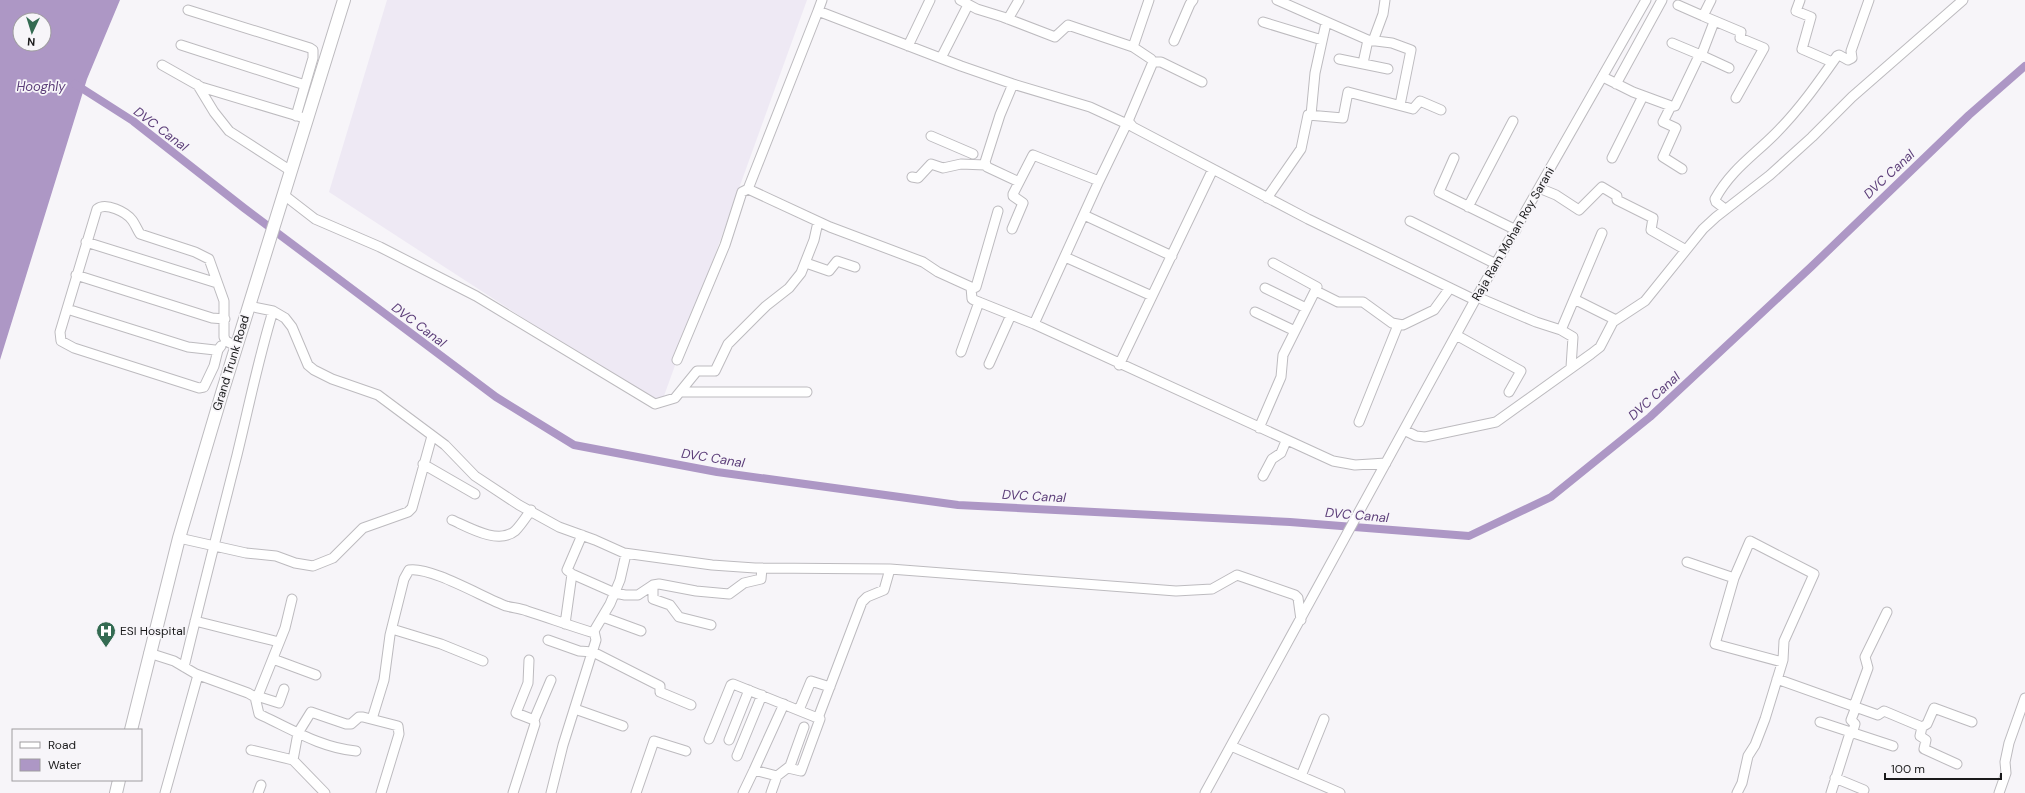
<svg xmlns="http://www.w3.org/2000/svg" width="2025" height="793" font-family="'DM Sans',sans-serif">
<rect width="100%" height="100%" fill="#f7f5f9"/>
<!-- built -->
<path fill="#eee9f4" d="M387 0H807L660 407 329 192Z"/>
<!-- water -->
<path fill="#ad97c5" fill-rule="evenodd" d="M0 0H120L87 79 0 360ZM20 20H44V44H20Z"/>
<g fill="none" stroke-linecap="round" stroke-linejoin="round">
<!-- canal -->
<path stroke="#ad97c5" stroke-width="8" d="M75 84 133 121 244 208 496 397 574 445 717 472 958 505 1290 522 1469 536 1551 497 1650 417 1811 267 1969 115 2025 66"/>
<!-- minor casing -->
<g stroke="#bdbbbf" stroke-width="11">
<path id="minor" d="M960 0 977 9 1003 17 1055 37 1068 25 1133 47 1151 59 1153 62 1128 121 1133 127 1308 219 1475 300
M1277 0 1368 40 1392 43 1411 50 1400 105
M1711 0 1703 16 1741 32 1740 38 1764 48 1736 98
M1800 0 1796 11 1811 17 1802 49 1832 62
M1678 5 1703 16
M188 10 310 48 313 50V58L296 116
M818 11 822 0
M1008 19 1019 0
M1263 22 1322 40
M1174 41 1190 4 1193 0
M1373 41 1383 14 1385 0
M1672 43 1703 56
M181 45 305 85
M908 46 930 0
M1133 47 1149 0
M1701 56 1714 22
M941 58 968 5
M1339 59 1388 69
M1153 62H1161L1202 82
M1363 63 1368 40
M162 65 201 87 301 117
M1603 77 1633 92 1671 106 1663 122 1676 128 1663 157 1682 169
M197 84 214 112 229 131 291 171
M1013 84 1000 115 985 162 987 167 1019 182
M1616 84 1662 0
M1671 107 1675 106 1698 58 1703 56 1729 68
M1311 115 1315 73 1326 23
M1127 124 1090 107 1013 84 961 66 818 11 748 189 830 227 923 262 938 272 971 287 972 299 974 300 1034 324 1333 461 1355 465 1386 463
M931 136 973 154
M1454 158 1439 192 1516 230
M1612 158 1643 96
M912 177 918 178 931 164 943 168 961 164 985 165
M1539 188 1556 195 1579 210 1602 187 1617 196V200L1653 218 1651 230 1686 250
M284 195 315 219 380 247 476 296 655 404 675 398 697 371H715L728 344 766 306 789 288 801 273 814 240 818 222
M1267 198 1301 149 1308 115 1343 118 1348 92 1413 109 1420 101 1441 110
M1468 207 1513 121
M1725 209 1716 202 1715 199C1731 170 1753 156 1775 134 1799 110 1818 83 1837 56L1839 55 1848 60 1852 58 1851 51 1869 0
M1084 215 1172 256
M1410 221 1496 264
M1012 229 1023 203 1013 196V194L1033 155 1099 181
M86 242 217 283
M1065 257 1152 296
M806 263 829 271 837 261 855 267
M76 275 212 318 225 319
M1265 288 1306 308
M972 289 976 287 998 211
M1316 291 1338 302H1363L1392 323 1403 325 1434 310 1450 288
M1477 297 1536 322 1561 330 1602 233
M1574 299 1616 320
M249 306 273 311 285 318 292 327 308 365 314 370 332 379 378 395 445 445 475 476 519 505 559 527 595 540 624 553 712 565 755 568 890 569 1176 591 1212 589 1237 575 1295 595 1298 598 1301 620
M67 309 188 347 215 350H218L221 346
M1255 312 1295 331
M1034 324 1099 181 1128 121
M1561 330 1573 337 1571 367
M1456 335 1521 371 1509 392
M218 350 214 366 204 387 199 388 74 348 61 341 60 332 97 209C106 202 126 212 132 220 135 224 137 229 140 234L195 252 209 259 224 301V337L226 341 236 346
M961 352 979 302
M677 360 725 245 742 192 748 189
M989 364 1011 315
M1119 365 1213 169
M681 392H807
M1359 422 1398 325
M1259 428 1281 377 1283 355 1317 287 1273 263
M1404 430 1416 436 1425 437 1496 422 1591 354 1600 347 1613 322 1645 301 1703 229 1716 217 1770 175 1812 137 1852 97 1963 0
M423 464 475 494
M1263 476 1272 459 1281 453 1286 441
M452 520C468 527 498 545 515 531 521 525 526 517 531 510
M179 538 246 553 276 556 295 563 313 566 333 558 363 528 408 512 412 508 432 436
M1687 562 1734 578 1715 644 1782 662
M572 574 615 593 625 595H638L653 585 659 584 696 591 729 594 744 583 761 579 762 568
M1734 578 1750 541 1814 574 1784 641 1783 660 1765 719 1755 745 1748 756 1742 783 1737 793
M653 585V599L670 605 679 617 711 625
M603 617 641 631
M195 621 279 642
M565 624 572 574 567 570 582 535
M392 629 441 644 483 661
M548 640 579 651 593 652 660 686V692L691 705
M149 653 174 661 196 674 248 693 255 697 259 714 263 716C293 730 322 748 356 751
M273 659 316 675
M184 667C201 596 219 526 237 455 249 406 258 360 273 311
M1777 679 1878 715 1884 711 1922 727 1920 736 1926 740 1924 749 1957 764
M255 697 259 693 285 628 292 599
M256 700 260 697 279 703 284 689
M1854 706 1868 668 1865 657 1887 612
M575 709 623 726
M799 710 811 681 830 687
M818 718 862 602 867 597 884 590 890 569
M372 719 384 680 390 635 404 579 409 570C430 566 484 598 506 606 513 608 520 608 527 611 549 618 571 626 594 633
M534 720 551 680
M1820 722 1893 746
M1922 727 1927 724 1934 708 1972 722
M1852 734 1855 724 1851 720 1856 707
M709 739 731 685 733 684 820 719 801 771 788 768
M729 740 749 690
M1231 746 1340 793
M251 750 293 760
M737 756 762 695
M754 770 784 704
M1301 776 1324 719
M1835 778 1864 790
M165 793 198 675
M258 793 261 785
M325 793 293 760 298 733 311 712 346 724H351L359 717H363L398 726 399 734 381 793
M513 793 535 724 534 720 516 713 528 683 529 660
M551 793 563 745 596 640 594 631 610 604 620 580 626 554
M636 793 654 741 686 751
M743 793 754 770 777 776 790 766 804 727
M771 793 777 776
M1205 793 1475 300 1646 0
M1831 793 1850 733
M1999 793 2006 773 2005 762 2009 743 2025 698"/>
</g>
<!-- major casing -->
<g stroke="#bdbbbf" stroke-width="14">
<path id="major" d="M131 730 179 538 222 393 344 0
M116 793 119 780"/>
</g>
<!-- minor -->
<use href="#minor" stroke="#fff" stroke-width="9"/>
<!-- major -->
<use href="#major" stroke="#fff" stroke-width="12"/>
</g>
<!-- icons -->
<defs>
<g id="hospital-pin" transform="scale(1)"><path d="M0 17L-7.5 6A9.5 9.5 0 1 1 7.5 6Z" fill="#346b52" stroke="#f7f5f9"/><path d="M-5-5h3v3.5h4V-5h3V5h-3V1.5h-4V5h-3Z" fill="#fff"/></g>
</defs>
<g fill-rule="evenodd">
<use href="#hospital-pin" x="106" y="631"/>
</g>
<g text-anchor="middle" dominant-baseline="central" stroke-width="3.5" stroke-linejoin="round" paint-order="stroke">
<!-- street labels -->
<g font-size="12" fill="#1a1a1b" stroke="#f7f5f9">
<text transform="translate(1513 234) rotate(-60)">Raja Ram Mohan Roy Sarani</text>
<text transform="translate(231 363) rotate(-73)">Grand Trunk Road</text>
</g>
<!-- poi labels -->
<g font-size="12" fill="#1a1a1b" stroke="#f7f5f9" text-anchor="start">
<text x="120" y="631">ESI Hospital</text>
</g>
<!-- water labels -->
<g font-size="13" font-style="italic" fill="#5c3e79" stroke="#f7f5f9">
<text x="41" y="86">Hooghly</text>
<text transform="translate(161 129) rotate(37)">DVC Canal</text>
<text transform="translate(1889 174) rotate(-43)">DVC Canal</text>
<text transform="translate(419 325) rotate(37)">DVC Canal</text>
<text transform="translate(1654 396) rotate(-42)">DVC Canal</text>
<text transform="translate(713 458) rotate(9)">DVC Canal</text>
<text transform="translate(1034 496) rotate(3)">DVC Canal</text>
<text transform="translate(1357 515) rotate(5)">DVC Canal</text>
</g>
</g>
<!-- legend -->
<rect x="12" y="729" width="130" height="52" fill="#f7f5f9" stroke="#9f9da0"/>
<rect x="20" y="742" width="20" height="6" fill="#ffffff" stroke="#9f9da0"/>
<text x="48" y="749" font-size="12" fill="#1a1a1b">Road</text>
<rect x="20" y="759" width="20" height="12" fill="#ad97c5" stroke="#9f9da0"/>
<text x="48" y="769" font-size="12" fill="#1a1a1b">Water</text>
<!-- north arrow -->
<g transform="translate(32 32) rotate(184)"><circle r="19" fill="#f7f5f9" stroke="#9f9da0"/>
<path d="M0-3L7 15L0 10L-7 15Z" fill="#346b52"/>
<text y="-6" font-size="11" font-weight="bold" text-anchor="middle" fill="#1a1a1b">N</text>
</g>
<!-- scale -->
<path d="M1885 773v6h116v-6" fill="none" stroke="#1a1a1b" stroke-width="2"/>
<text x="1891" y="773" font-size="12" fill="#1a1a1b" stroke="#f7f5f9" stroke-width="3" paint-order="stroke">100 m</text>
</svg>
